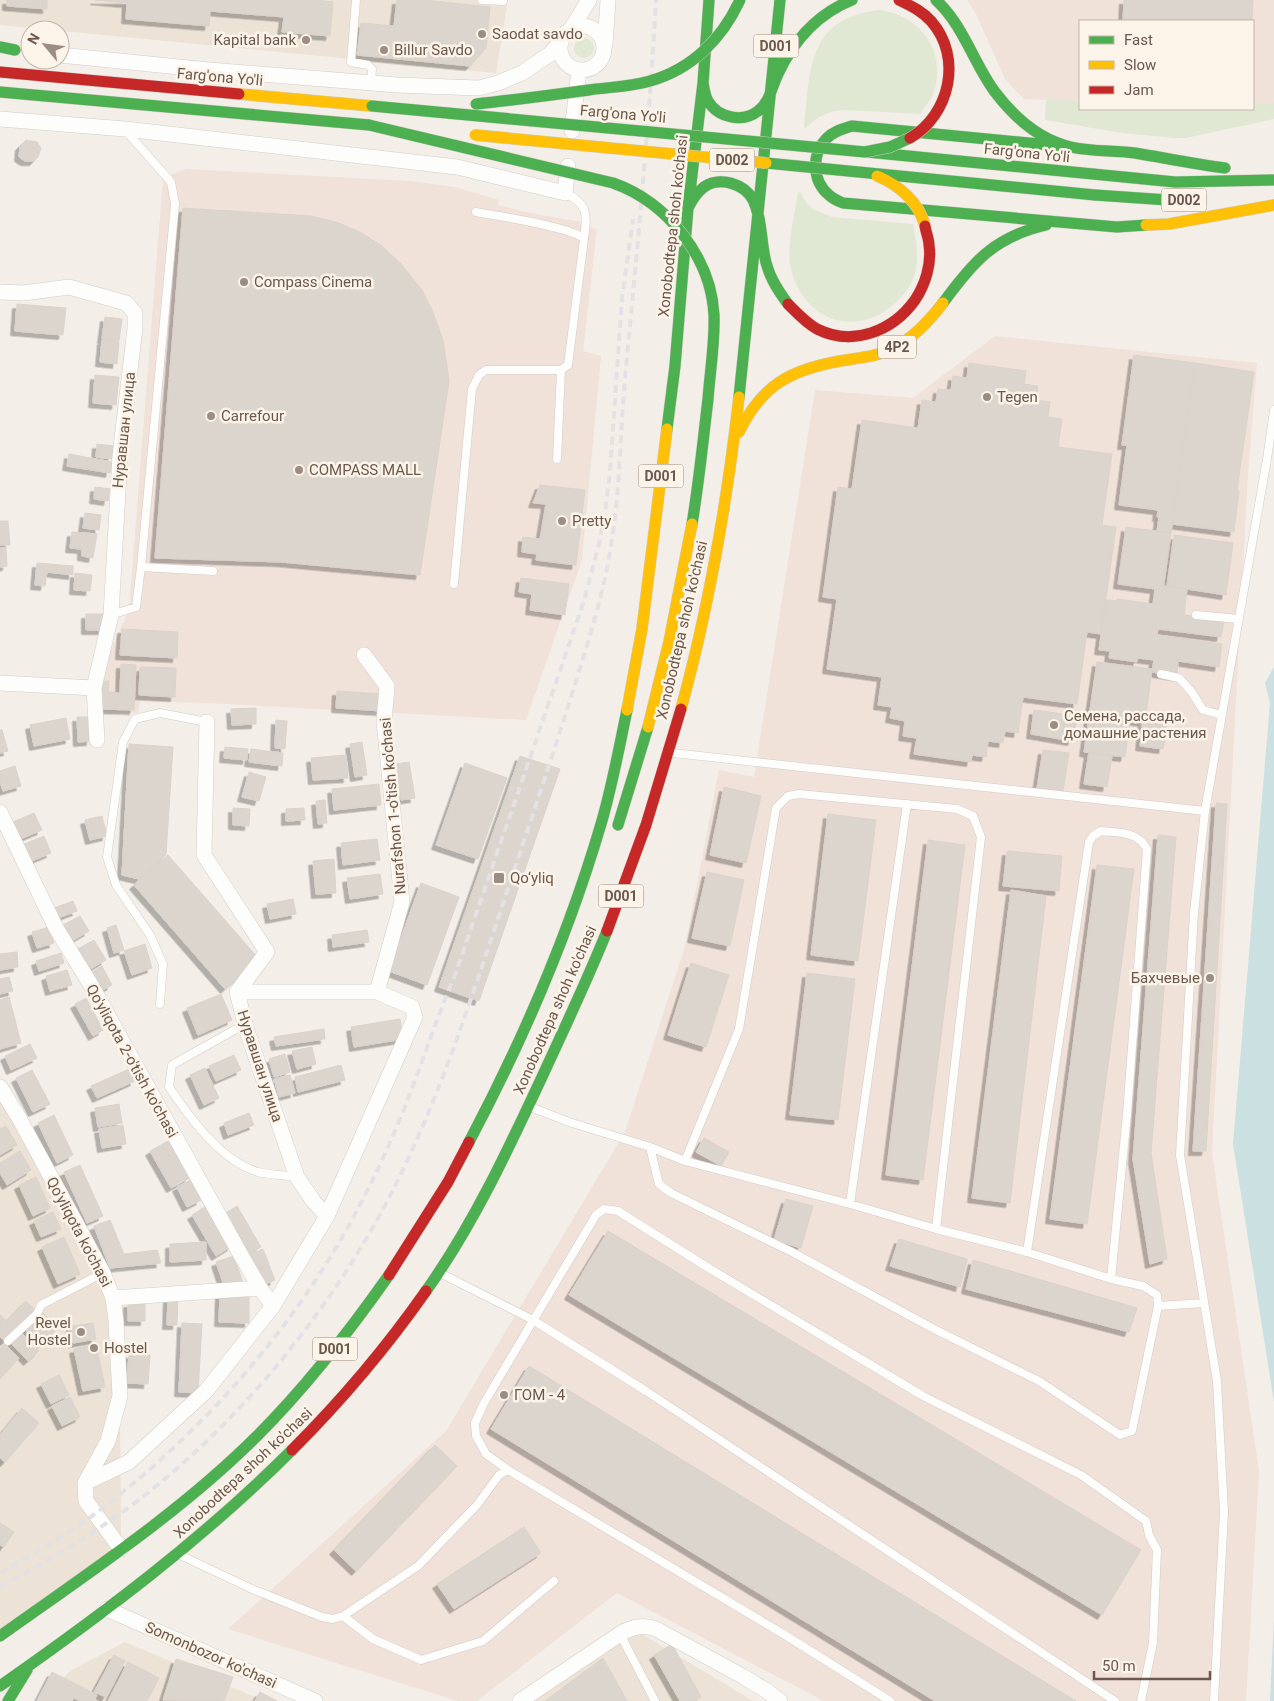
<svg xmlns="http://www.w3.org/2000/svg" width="1274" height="1701" font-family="Roboto,sans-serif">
<defs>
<filter id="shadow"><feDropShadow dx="-4.5" dy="4.5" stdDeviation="0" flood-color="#0004"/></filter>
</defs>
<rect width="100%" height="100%" fill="#f3efe8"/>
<!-- residential -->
<path fill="#ece2d6" d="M0 0H508L496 73 0 25Z
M0 1094 113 1298 120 1396 121 1549 0 1636Z
M622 1622 753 1701H522Z
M125 1642 264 1701H42L70 1671Z"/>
<!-- commercial -->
<path fill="#f0e1d9" d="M967 0H1274V103L1253 104V21H1080V101L1024 99 1005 79 976 14Z
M186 169 411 181 455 187 499 200 498 205 535 214 582 222 597 230 583 351 601 356 582 560 526 720 207 703 140 701 138 713 97 712V681L129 610 163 178Z
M995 336 1257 363 1248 474 1212 1153 1259 1471 1246 1701H824L617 1593 477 1701H458L228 1629 446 1431 625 1132 685 946 719 770 754 777 815 390 913 398Z"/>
<!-- green -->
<path fill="#e0e8d4" d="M880 10C922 16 948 53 933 95 930 101 924 108 920 114L845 110C828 111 818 116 806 128H804C810 69 807 18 880 10Z
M574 48a10 10 0 1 1 20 0a10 10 0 1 1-20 0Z
M1046 99 1080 101V109H1253V104L1274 103V119L1186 138H1173L1122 133 1045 120Z
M798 192 801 193 806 202 813 209 832 217 913 224C916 239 919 254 916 269 914 282 904 296 894 304 853 341 799 317 790 264 787 245 795 212 798 192Z"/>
<!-- water -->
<path fill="#cbe0e1" d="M1274 667V1402L1233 1144 1270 703 1265 683Z
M1274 1618V1701H1270Z"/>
<!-- building -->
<path fill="#dcd5ce" stroke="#dbd2cb" filter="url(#shadow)" d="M7 0H47V9L7 6Z
M95 0H314L333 2 330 36 282 32 284 17 210 11 209 26 126 19 127 3Z
M397 0H423L490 7 486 48 470 66 357 55 361 23 394 26Z
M1124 0H1253L1252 21H1123Z
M26 140 37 142 41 148 38 157 34 161H25L19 157 20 146Z
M183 208 311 216 336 222 360 232 382 246 401 264 422 290 432 310 443 340 449 381 420 575 281 562 155 558Z
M17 304 66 308 63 335 15 331Z
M105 317 122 319 119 341 102 339Z
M102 340 119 342 117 364 100 362Z
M1134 355 1195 363 1171 533 1157 531 1159 517H1157L1158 510 1119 505 1127 445H1122Z
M969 363 1026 371 1024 384 1038 386 1036 400 1050 402 1048 417 1062 419 1058 447 1112 454 1102 525 1116 527 1101 634 1087 632 1077 704 1023 697 1018 733 1005 731 1003 743 988 741 986 757 972 755 971 762 914 754 917 738 903 736 905 721 890 718 892 707 878 705 882 677 827 669 837 599 823 597 838 487 852 489 862 420 918 428 922 400 936 402 938 389 951 390 953 376 967 378Z
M1195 363 1254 372 1237 490 1239 491 1234 532 1172 524Z
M95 375 119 377 116 405 93 403Z
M97 444 114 446 112 459 96 457Z
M69 454 112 462 110 473 67 466Z
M540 485 585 490 576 565 536 560 537 554 522 552 523 537 540 539 546 504 533 503Z
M95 487 110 489 108 501 94 499Z
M85 513 101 515 99 530 83 528Z
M0 521H8L10 545H0Z
M1126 527 1171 533 1163 590 1118 584Z
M72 532 97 534 93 558 82 556V549L70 548Z
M1174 535 1233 543 1226 595 1167 586Z
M0 548H6L7 566 0 567Z
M37 563 73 566V575L47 572 45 586 35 585Z
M75 573 92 575 90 591 74 590Z
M521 578 569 584 565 615 530 610 532 594 519 592Z
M1163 586 1187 589 1184 615 1224 621 1221 637 1158 629 1157 635 1222 644 1219 667 1178 661 1177 676 1152 672 1154 660 1138 658 1137 662 1109 658 1110 651 1099 650 1106 600 1117 601V599L1153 604 1155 589 1163 590Z
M86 614H103V630H86Z
M122 629 178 632 177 658 120 655Z
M1097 662 1152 669 1145 722 1130 720 1125 757 1084 752Z
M121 664 136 665 134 710 98 709 99 681H109L108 692 120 693Z
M140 667 176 668 175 697 139 695Z
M337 691 382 694 381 711 336 708Z
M256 708V724L232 725 231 709Z
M1034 710 1078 716 1072 741 1031 734Z
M77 717H90L91 741 78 742Z
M66 718 70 739 34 746 30 725Z
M276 720 287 721 285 749 275 748Z
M1143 722 1167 725 1163 749 1140 746Z
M0 730H2L8 751 0 753Z
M362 742 367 775 355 777 350 744Z
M129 744 173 747 166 855 139 879 122 875Z
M225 747 248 749 247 760 224 758Z
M251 749 283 753 282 766 249 762Z
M1043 750 1069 753 1063 791 1037 788Z
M1089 752 1112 756 1107 787 1084 784Z
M346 755 348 778 313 780 311 758Z
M520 756 560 769 479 1001 439 987Z
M409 762 415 798 401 800 396 764Z
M465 763 507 778 478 859 436 845Z
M15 766 21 786 3 791 0 782V771Z
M249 772 266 777 259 801 242 797Z
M379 784 381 805 334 810 332 789Z
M724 787 761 796 746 863 710 855Z
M325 800 327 823 318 824 316 801Z
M1216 803 1227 804 1206 1151H1193Z
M233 808 250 809 249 826 233 825Z
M304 808 305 820 286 821V809Z
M34 813 42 830 20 839 13 822Z
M828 814 876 820 858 961 811 955Z
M102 816 107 836 90 840 85 820Z
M1158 835 1176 837 1151 1153 1167 1259 1150 1264 1133 1159Z
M44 836 51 853 29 862 22 845Z
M377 839 380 860 343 865 341 843Z
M928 840 965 845 923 1180 886 1175Z
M1007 851 1062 856 1059 891 1003 886Z
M168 855 259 959 225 989 134 885Z
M334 859 336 893 316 894 313 861Z
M1097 865 1134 869 1087 1224 1050 1219Z
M707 872 744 880 730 946 692 938Z
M380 874 383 894 350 899 347 878Z
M421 883 459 897 427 985 389 971Z
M1011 890 1046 896 1010 1203 972 1198Z
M293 899 296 914 270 919 267 904Z
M73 901 77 911 58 918 54 908Z
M80 916 89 931 70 942 61 926Z
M116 925 124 950 114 953 107 928Z
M49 927 54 943 37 948 32 932Z
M367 930 369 942 333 947 332 935Z
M94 940 106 960 85 972 74 951Z
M145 944 152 968 132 975 124 951Z
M17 952 18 967 0 970V954Z
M61 953 64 963 39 971 36 961Z
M691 963 729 975 706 1047 668 1035Z
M102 966 112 985 99 992 88 974Z
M67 970 72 985 50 991 46 976Z
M807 973 855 979 838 1120 790 1115Z
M9 977 13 991 0 994V979Z
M221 994 232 1020 198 1035 187 1008Z
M9 997 21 1043 0 1049V1000Z
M86 998 103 1030 93 1036 75 1004Z
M400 1019 403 1039 354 1047 351 1027Z
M324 1029 325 1039 276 1046 274 1037Z
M30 1044 37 1058 11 1070 5 1056Z
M312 1047 316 1064 297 1069 292 1051Z
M285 1054 290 1072 274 1077 269 1059Z
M234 1055 241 1070 216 1081 209 1066Z
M341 1065 345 1080 298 1092 295 1077Z
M205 1068 219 1098 204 1105 190 1075Z
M129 1069 135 1081 97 1098 91 1086Z
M32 1070 50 1104 33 1112 16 1078Z
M290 1075 295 1093 279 1097 274 1079Z
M119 1104 122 1123 98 1127 95 1108Z
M249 1113 254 1125 228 1135 224 1123Z
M54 1115 73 1155 57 1163 38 1123Z
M123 1125 126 1144 102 1148 99 1129Z
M6 1126 17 1145 0 1155V1129Z
M704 1138 729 1152 721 1166 696 1152Z
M170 1140 190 1178 171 1188 150 1151Z
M20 1151 31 1170 7 1185 0 1173V1163Z
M80 1165 103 1216 87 1223 64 1172Z
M36 1177 50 1208 33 1216 19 1185Z
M191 1180 201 1200 187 1207 177 1187Z
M786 1199 813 1206 801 1248 774 1240Z
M208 1205 232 1246 216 1256 192 1215Z
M237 1206 261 1247 248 1255 224 1214Z
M53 1212 61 1229 41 1237 34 1221Z
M110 1220 124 1254 157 1250 161 1263 110 1268 94 1226Z
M608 1231 1141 1550 1102 1615 569 1295Z
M64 1237 80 1274 58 1284 42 1247Z
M899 1239 967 1259 960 1287 890 1266Z
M206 1242V1260L170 1262V1244Z
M263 1249 269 1264 255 1269 249 1255Z
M234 1256 243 1283 225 1289 216 1262Z
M973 1260 1137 1308 1129 1332 966 1289Z
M269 1265 275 1280 261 1286 255 1271Z
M220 1294 249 1295V1323L219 1322Z
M168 1298H178L177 1325H167Z
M26 1301 35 1310 5 1341 0 1337V1315L7 1321Z
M128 1303H145V1321H128Z
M43 1313 57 1329 40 1345 25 1330Z
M93 1323 96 1339 73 1343 71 1326Z
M182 1323 202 1324 198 1393 179 1392Z
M22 1333 39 1351 28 1361 11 1343Z
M5 1344 19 1358 0 1378V1349Z
M96 1344 105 1387 83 1391 74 1349Z
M129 1354 150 1355 148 1384 127 1383Z
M529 1366 1076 1701H935L491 1429Z
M59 1375 69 1395 51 1404 41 1384Z
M70 1397 80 1417 62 1426 52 1406Z
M22 1408 39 1423 5 1462 0 1458V1435Z
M435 1445 457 1466 356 1571 334 1550Z
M0 1523 14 1532 4 1547 0 1545Z
M524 1527 541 1553 454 1609 437 1584Z
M672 1644 701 1697 694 1701H680L654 1655Z
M114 1655 125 1661 106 1697 94 1692Z
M603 1658 627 1701H545Z
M176 1659 233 1677 224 1701 163 1700Z
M128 1662 159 1678 147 1701H108Z
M52 1672 97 1695 94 1701H80L74 1698 72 1701H37Z
M260 1692 277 1701H255Z"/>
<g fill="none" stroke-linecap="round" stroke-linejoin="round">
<!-- lane casing -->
<g stroke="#d2ccc7" stroke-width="9">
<path id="lane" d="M356 0 351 62 368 65 372 69 371 83
M482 0 503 1
M126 131 171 182 175 204 141 567 213 571
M565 193C589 204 587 216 584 239
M557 459 561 370
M454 584 472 389 479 375 486 370H561L568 365 584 239C573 227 497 216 476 212
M111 615 136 607 141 567
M1196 615 1239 619
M1161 674 1179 678 1191 691 1203 710 1222 715
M673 753 1205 811
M160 1004 163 964 150 935 116 885 107 857 123 742 135 719 160 713 207 722
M245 1024 172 1065 169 1087C190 1118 221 1161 258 1172 270 1175 285 1175 297 1177
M533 1108 569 1122 650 1147 659 1184 671 1193 792 1252 934 1329 1039 1381 1120 1435 1132 1431 1158 1306 1204 1303
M650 1147 685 1161 850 1204 936 1229 1027 1252 1111 1279 1143 1286 1157 1295 1158 1306
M685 1161 739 1029 776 808 788 796 799 794 957 809 973 816 981 837 936 1229
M850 1204 907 804
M1027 1252 1089 842 1093 836 1101 831C1118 833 1138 831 1147 849L1127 1114 1111 1279
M442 1274 533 1320 646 1391 1115 1701
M8 1341 37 1314 41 1305 103 1273
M508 1470 486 1454 476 1436 475 1423 484 1403 596 1215 604 1209 618 1211 707 1267 923 1396 1081 1475 1146 1521 1149 1535 1157 1550 1153 1643 1141 1701
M182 1556 252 1589 322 1617 333 1619 343 1616 418 1566 477 1505 499 1475 508 1470 785 1635 890 1701
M343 1616 373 1639 421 1660 483 1641 554 1581
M620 1634 655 1701
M1214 1701 1224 1512 1217 1381 1180 1155 1194 913 1205 811 1267 459 1274 410"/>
</g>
<!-- street casing -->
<g stroke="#d2ccc7" stroke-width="16">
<path id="street" d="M560 48a22 22 0 1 1 44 0a22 22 0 1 1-44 0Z
M571 29 589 0
M605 45 608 0
M60 55 209 70 397 85 479 88 498 83 522 73 550 54 561 41
M0 119 125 129 457 167 565 193 568 166
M572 131 579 70
M0 292 23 293 69 287 126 303 135 313V328L120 456 111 615 94 688 97 740
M364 655 387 686 384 721 402 902 377 992
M0 683 94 688
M207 722 204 855 267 952 237 992 247 1031 297 1177 314 1202 327 1216
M0 812 56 928 91 985 242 1257 260 1288 273 1306
M0 1087 19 1118 103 1273 113 1298 116 1321 120 1396 108 1441 85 1483 86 1501 121 1549
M113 1298 260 1288
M85 1483 129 1462 206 1391 273 1306 327 1216 415 1017 412 1007 377 992H237
M107 1609 315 1701
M520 1701 620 1634C632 1627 642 1624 656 1629L744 1677 767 1691 780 1701"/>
</g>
<!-- fast casing -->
<g stroke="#d2cbc4" stroke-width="12">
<path id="fast" d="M936 0C964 26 973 62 995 92 1014 117 1040 140 1071 147 1092 152 1114 150 1135 153 1165 158 1195 164 1225 168
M0 47 15 50
M703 83C704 89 705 96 708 101 718 118 743 123 758 111 770 102 772 86 778 74 794 40 817 14 852 0
M0 92 369 125
M1070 147 852 126C843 129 834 131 827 138 811 154 812 181 829 195 833 199 838 201 843 203L1117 227 1146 225
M867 152 1175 182 1274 180
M1095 195 1168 200
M688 208C692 200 697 192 704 187 720 176 745 184 753 200 761 216 761 236 764 253 767 273 776 288 788 304
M943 303C973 262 994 237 1046 225
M739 397 780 0
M667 429 675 366 688 208 703 83 709 0
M618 825 648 727
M469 1142C522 1042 569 933 601 824 612 787 619 748 627 710
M426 1291C473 1225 508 1150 542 1077 564 1029 587 981 607 931
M0 1636C87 1574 181 1512 257 1436 306 1387 349 1332 389 1275
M0 1686C103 1614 203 1539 292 1450
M8 1701 27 1670"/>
</g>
<!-- slow casing -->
<g stroke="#d2cbc4" stroke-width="12">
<path id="slow" d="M239 94 372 106
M1146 225 1169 224 1274 205
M739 432C762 385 790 370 840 361 858 358 876 357 892 349 913 339 929 321 943 303
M681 709C709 607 727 503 739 397
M627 710 642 629 667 429"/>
</g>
<!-- jam casing -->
<g stroke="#d2cbc4" stroke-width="12">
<path id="jam" d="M0 72 239 94
M607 931 646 825 681 709
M389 1275 448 1182 469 1142
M292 1450C341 1401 386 1348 426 1291"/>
</g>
<!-- lane -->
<use href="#lane" stroke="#fdfdfc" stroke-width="8"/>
<!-- street -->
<use href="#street" stroke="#fdfdfc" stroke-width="15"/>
<!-- fast -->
<use href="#fast" stroke="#4caf50" stroke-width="11"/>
<!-- slow -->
<use href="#slow" stroke="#ffc107" stroke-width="11"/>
<!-- jam -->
<use href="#jam" stroke="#c62828" stroke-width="11"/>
<!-- rail -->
<path stroke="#e3e1e3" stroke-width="4" stroke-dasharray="8 5" stroke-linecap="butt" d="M0 1573C31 1555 63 1537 92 1516 199 1436 292 1332 355 1214 373 1181 390 1144 404 1109 422 1064 436 1019 455 975L584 601 600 540 606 505 610 472 622 298 633 219
M0 1587C50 1560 100 1530 145 1495 257 1407 355 1279 413 1148 453 1060 481 968 512 877 533 814 554 751 574 688 587 645 601 602 609 558 620 499 620 438 625 378 637 252 649 126 656 0"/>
<!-- fast-bridge casing -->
<g stroke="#d2cbc6" stroke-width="12" stroke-linecap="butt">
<path id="fast-bridge" d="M476 104C514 100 552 95 589 90 609 87 630 87 650 81 692 69 722 39 740 0
M372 106 865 152 890 147 910 138
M369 125 613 183C667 202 711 257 714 315 715 343 710 371 708 399 703 441 699 482 692 524
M766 163 1095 195"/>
</g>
<!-- slow-bridge casing -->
<g stroke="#d2cbc6" stroke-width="12" stroke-linecap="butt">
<path id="slow-bridge" d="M475 135 766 163
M877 176C899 185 919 202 925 226
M648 727 669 642 692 524"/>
</g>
<!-- jam-bridge casing -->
<g stroke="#d2cbc6" stroke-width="12" stroke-linecap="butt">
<path id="jam-bridge" d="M899 0C911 6 922 11 931 21 963 57 950 115 910 138
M788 304C797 313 806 323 817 329 853 347 893 331 915 300 925 285 932 264 929 245 929 239 926 233 925 226"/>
</g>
<!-- fast-bridge -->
<use href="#fast-bridge" stroke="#4caf50" stroke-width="11"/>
<!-- slow-bridge -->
<use href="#slow-bridge" stroke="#ffc107" stroke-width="11"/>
<!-- jam-bridge -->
<use href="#jam-bridge" stroke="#c62828" stroke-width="11"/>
</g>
<!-- markers -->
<g fill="#9b8d83" stroke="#fcf4e8" stroke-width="2">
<circle cx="482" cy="34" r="5"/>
<circle cx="306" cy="40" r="5"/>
<circle cx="384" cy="50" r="5"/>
<circle cx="244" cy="282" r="5"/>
<circle cx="987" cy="397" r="5"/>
<circle cx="211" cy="416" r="5"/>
<circle cx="299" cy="470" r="5"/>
<circle cx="562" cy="521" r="5"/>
<circle cx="1054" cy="725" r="5"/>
<rect x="493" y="872" width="12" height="12" rx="2.5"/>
<circle cx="1210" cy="978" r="5"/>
<circle cx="81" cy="1332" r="5"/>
<circle cx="94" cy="1348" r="5"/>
<circle cx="504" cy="1395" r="5"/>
</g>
<g text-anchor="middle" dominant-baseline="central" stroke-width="5" stroke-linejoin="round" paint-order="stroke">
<!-- shield labels -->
<g fill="#fcf4e8" stroke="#97877c" stroke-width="1">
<rect x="753.5" y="34.5" width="45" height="23" rx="4"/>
<rect x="709.5" y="148.5" width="45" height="23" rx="4"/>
<rect x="1161.5" y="188.5" width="45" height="23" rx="4"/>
<rect x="878" y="335.5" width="38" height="23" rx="4"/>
<rect x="638.5" y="464.5" width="45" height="23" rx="4"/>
<rect x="598.5" y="884.5" width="45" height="23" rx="4"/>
<rect x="312.5" y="1337.5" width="45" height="23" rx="4"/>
</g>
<g font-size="14" font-weight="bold" fill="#6c584d">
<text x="776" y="46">D001</text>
<text x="732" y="160">D002</text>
<text x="1184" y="200">D002</text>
<text x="897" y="347">4P2</text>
<text x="661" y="476">D001</text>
<text x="621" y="896">D001</text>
<text x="335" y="1349">D001</text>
</g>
<!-- poi labels -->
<g font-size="15" fill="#6c584d" stroke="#fcf4e8" text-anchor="start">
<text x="492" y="34">Saodat savdo</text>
<text x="296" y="40" text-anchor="end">Kapital bank</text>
<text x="394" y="50">Billur Savdo</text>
<text x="254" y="282">Compass Cinema</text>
<text x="997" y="397">Tegen</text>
<text x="221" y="416">Carrefour</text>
<text x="309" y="470">COMPASS MALL</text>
<text x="572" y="521">Pretty</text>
<text x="1064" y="716">Семена, рассада,<tspan x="1064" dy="17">домашние растения</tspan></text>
<text x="510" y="878">Qo‘yliq</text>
<text x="1200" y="978" text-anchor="end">Бахчевые</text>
<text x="71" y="1323" text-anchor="end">Revel<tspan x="71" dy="17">Hostel</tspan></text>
<text x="104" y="1348">Hostel</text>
<text x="514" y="1395">ГОМ - 4</text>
</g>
<!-- street labels -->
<g font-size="15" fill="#6c584d" stroke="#fcf4e8">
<text transform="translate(220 77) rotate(5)">Farg'ona Yo'li</text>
<text transform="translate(623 114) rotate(5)">Farg'ona Yo'li</text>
<text transform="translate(1027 153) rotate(6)">Farg'ona Yo'li</text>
<text transform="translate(673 226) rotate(-84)">Xonobodtepa shoh ko'chasi</text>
<text transform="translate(124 430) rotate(-84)">Нуравшан улица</text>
<text transform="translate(682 630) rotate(-77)">Xonobodtepa shoh ko'chasi</text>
<text transform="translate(393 806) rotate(-95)">Nurafshon 1-o'tish ko'chasi</text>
<text transform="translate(555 1010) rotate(-66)">Xonobodtepa shoh ko'chasi</text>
<text transform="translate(132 1061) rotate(61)">Qo'yliqota 2-o'tish ko'chasi</text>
<text transform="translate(260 1066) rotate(72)">Нуравшан улица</text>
<text transform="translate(79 1232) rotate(62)">Qo'yliqota ko'chasi</text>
<text transform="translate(243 1473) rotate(-43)">Xonobodtepa shoh ko'chasi</text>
<text transform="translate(211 1655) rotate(24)">Somonbozor ko'chasi</text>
</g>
</g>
<!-- legend -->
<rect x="1079" y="20" width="175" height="90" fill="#fcf4e8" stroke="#c2b6aa"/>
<rect x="1089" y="36" width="25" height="8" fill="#4caf50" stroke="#c2b6aa"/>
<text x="1124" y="45" font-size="15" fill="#6c584d">Fast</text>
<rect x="1089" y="61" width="25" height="8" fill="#ffc107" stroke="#c2b6aa"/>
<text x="1124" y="70" font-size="15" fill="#6c584d">Slow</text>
<rect x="1089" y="86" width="25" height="8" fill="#c62828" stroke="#c2b6aa"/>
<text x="1124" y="95" font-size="15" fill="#6c584d">Jam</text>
<!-- north arrow -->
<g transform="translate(45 45) rotate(299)"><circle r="24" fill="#fcf4e8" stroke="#c2b6aa"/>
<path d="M0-4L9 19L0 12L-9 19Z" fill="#9b8d83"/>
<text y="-8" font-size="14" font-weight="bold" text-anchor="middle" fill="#6c584d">N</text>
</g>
<!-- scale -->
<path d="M1094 1671v8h116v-8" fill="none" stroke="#6c584d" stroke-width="2.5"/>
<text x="1102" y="1671" font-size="15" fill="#6c584d" stroke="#fcf4e8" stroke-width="4" paint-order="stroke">50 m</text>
</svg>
